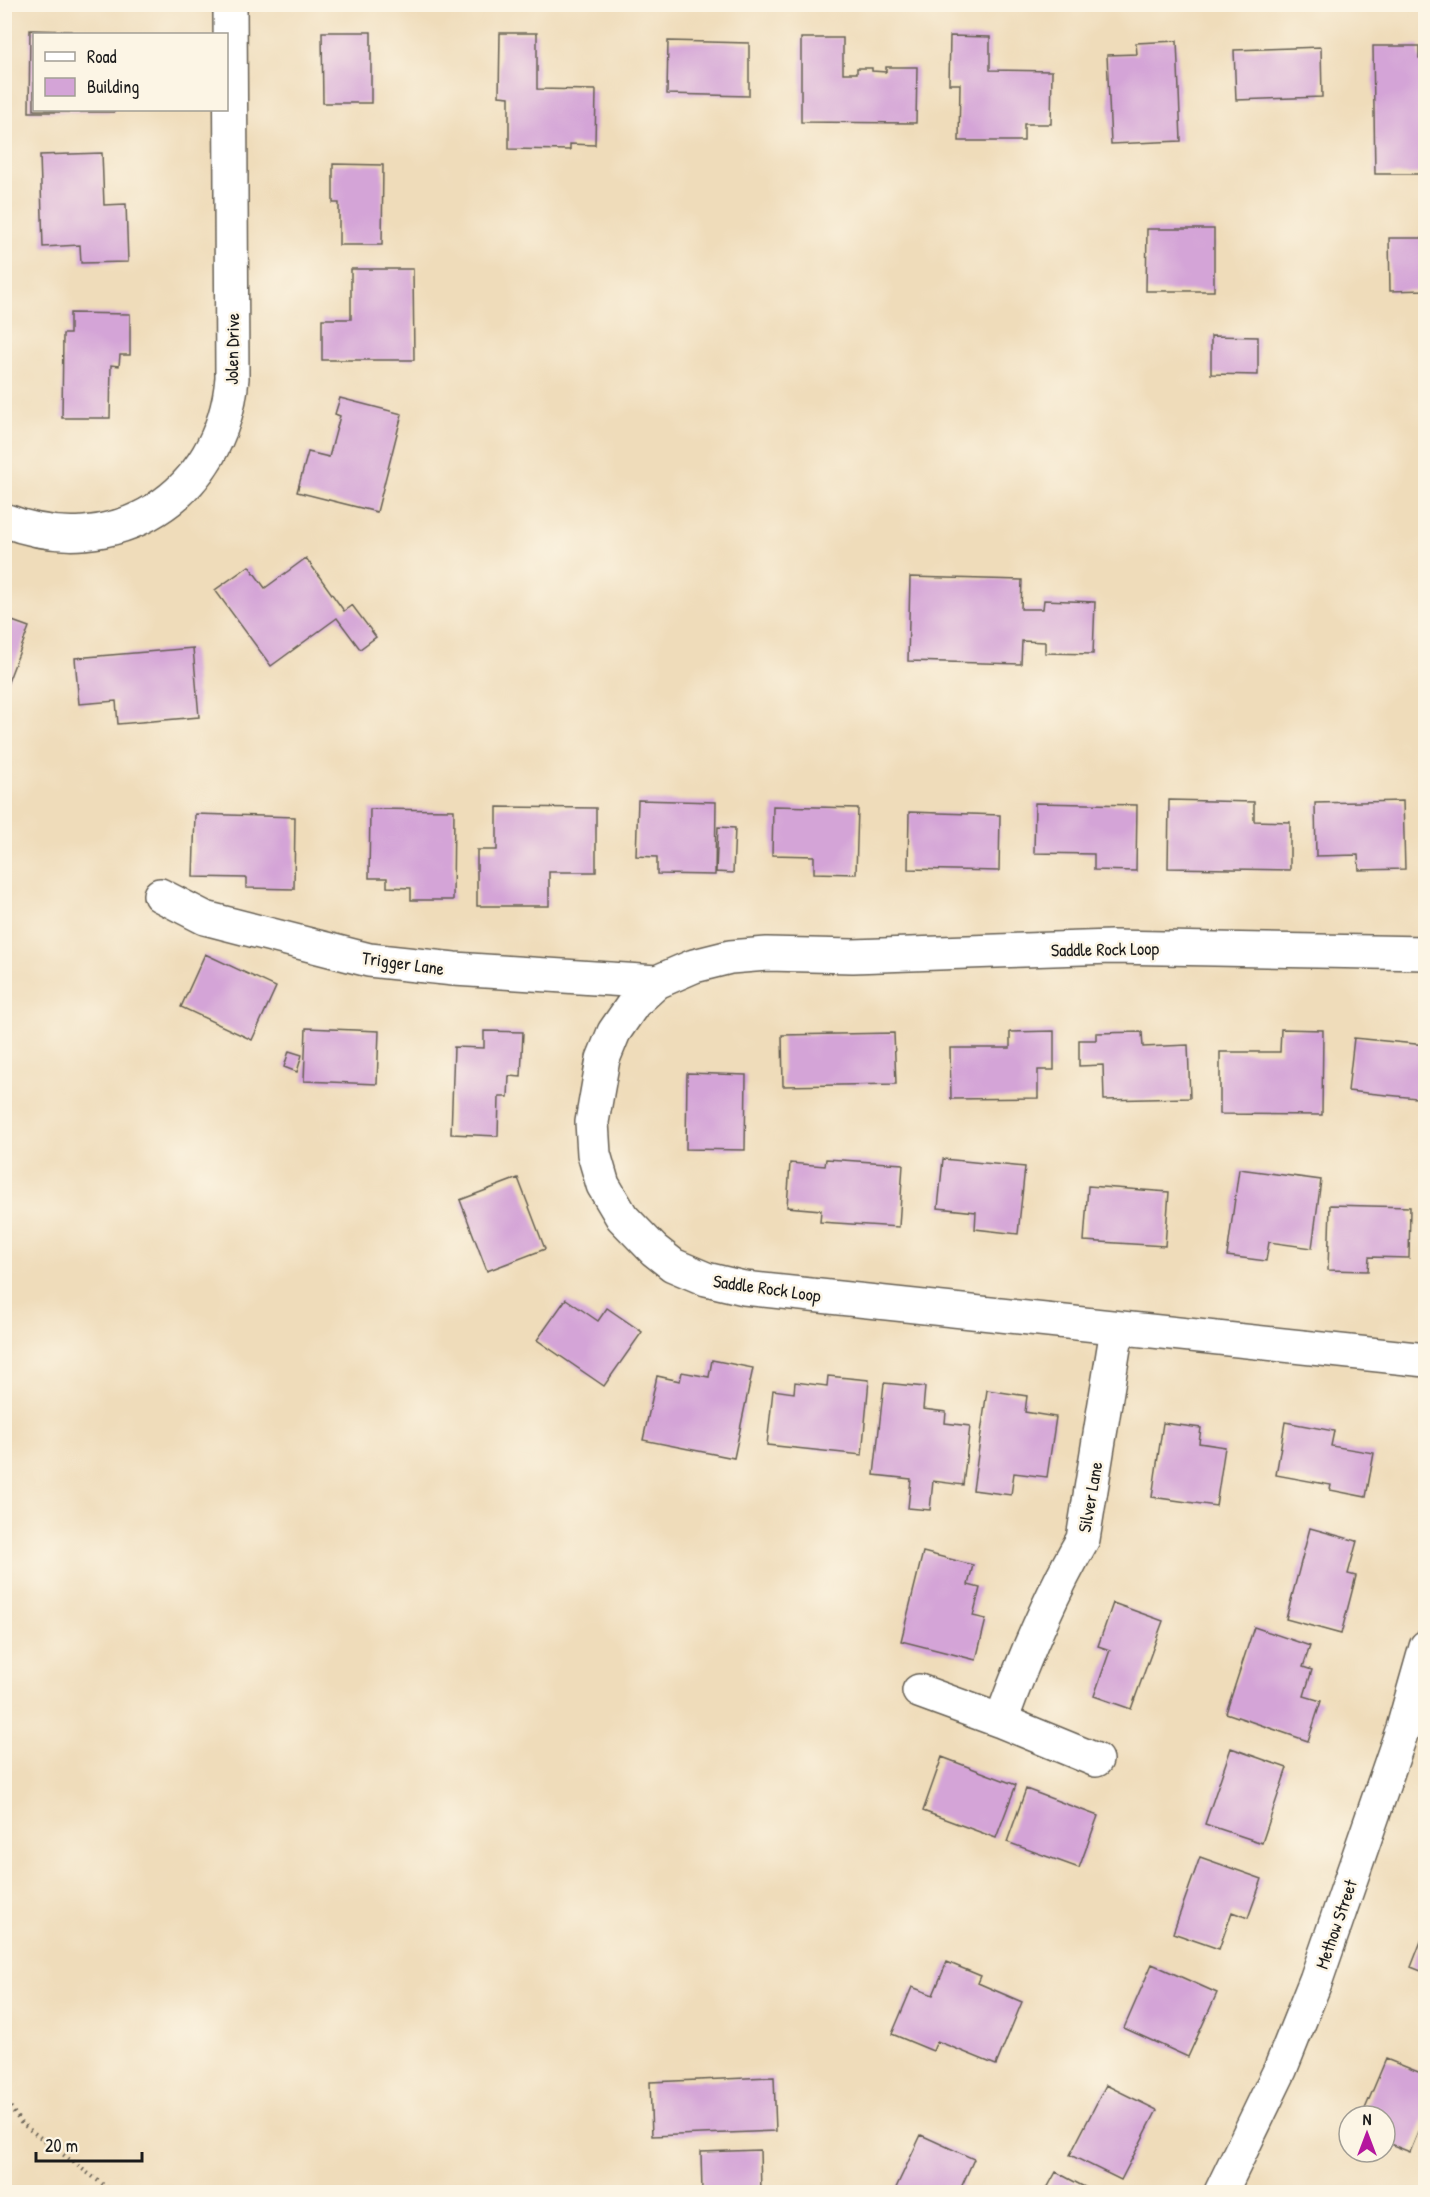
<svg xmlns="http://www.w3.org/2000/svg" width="1430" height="2197" font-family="'Patrick Hand',sans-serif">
<rect width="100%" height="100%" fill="#fcf5e5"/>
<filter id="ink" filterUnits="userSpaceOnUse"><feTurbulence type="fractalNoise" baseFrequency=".0167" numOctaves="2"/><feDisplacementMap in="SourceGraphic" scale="12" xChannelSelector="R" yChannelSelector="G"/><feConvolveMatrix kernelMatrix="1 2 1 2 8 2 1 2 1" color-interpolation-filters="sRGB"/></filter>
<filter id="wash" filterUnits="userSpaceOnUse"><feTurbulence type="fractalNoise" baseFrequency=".008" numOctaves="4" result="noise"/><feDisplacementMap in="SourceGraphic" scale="24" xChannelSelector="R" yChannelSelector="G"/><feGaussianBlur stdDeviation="1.35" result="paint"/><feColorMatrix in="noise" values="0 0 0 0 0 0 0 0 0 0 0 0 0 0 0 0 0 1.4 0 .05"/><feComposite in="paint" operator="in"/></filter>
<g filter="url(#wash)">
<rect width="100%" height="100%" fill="#efdcba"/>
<g id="blocks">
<!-- building -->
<path fill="#d4a4d7" d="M30 30 71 31V34H34V110H114V112H29Z
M322 32H371V103H323Z
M500 33H537V89L596 90 595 145 570 144V150L509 149V97L499 96Z
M950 36 990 37V70L1052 71 1051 124H1024V141H959L960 84H949Z
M801 38H843V73H857V68H872V71L886 72V67H917L916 123 801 122Z
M668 41 749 43V96L667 94Z
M1177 41 1181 141 1111 144 1107 55 1137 54 1136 43Z
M1373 46H1419V58H1426V174H1375Z
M1321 47 1322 97 1236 100 1234 50Z
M102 153 104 205 126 204 128 262 81 263 80 245 43 247 40 155Z
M333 164 383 165 382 245H339V203H333Z
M1147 229H1214V291H1146Z
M1389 238H1426V290L1390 291Z
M351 269H413L414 360H322V319H351Z
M70 313 130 314V355H120L119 366 111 365 110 418H62L63 334H70Z
M1211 336 1258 337V375L1211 374Z
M340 398 402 414 377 512 297 492 308 452 329 457 340 416 335 414Z
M306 558 344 611 352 605 376 637 360 649 337 618 271 666 215 590 249 566 265 588Z
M910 577 1022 580 1021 609H1043L1044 600 1095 602 1093 654 1045 653V642L1022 641 1021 664 908 661Z
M4 618 29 627 5 690H4Z
M193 648 199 717 118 724 116 701 79 704 75 658Z
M638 800 716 802 715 875 657 874V857L636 856Z
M1169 800 1254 802V821L1290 822V870L1168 868Z
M1403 801 1405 869 1359 870 1358 855 1316 856 1315 803Z
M1035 803 1137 805 1136 871 1094 870V854L1034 853Z
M773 806 858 808 856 874 814 873V856L772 855Z
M497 807 596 808V872H549V906H477V850H497Z
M370 809 454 810 453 900H411V888L387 887V878H369Z
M909 812 1000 815 999 871 908 869Z
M195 814 295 817 294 889 246 888V878L193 877Z
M718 827 735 828 733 873 716 872Z
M205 954 276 987 252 1040 181 1007Z
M306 1028 379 1031 377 1084 304 1081Z
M1281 1029 1323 1030 1322 1115 1220 1114V1052H1280Z
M484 1031 523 1032 521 1077 509 1076 508 1097H499L498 1136 451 1134 454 1047 484 1048Z
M1054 1031V1070H1038V1098L951 1099 950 1048H1010V1032Z
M1142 1032 1143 1047 1188 1045 1190 1098 1104 1100 1103 1065 1079 1066V1040H1096V1033Z
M894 1033 896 1084 783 1086 782 1035Z
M1354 1038 1426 1045V1099L1348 1091Z
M289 1051 302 1055 297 1072 284 1067Z
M687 1073 746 1075 745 1150 686 1149Z
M826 1159 903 1164 899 1227 820 1222 821 1210 787 1207 790 1163 825 1166Z
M943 1159 1025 1167 1018 1234 975 1229 976 1212 938 1208Z
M1239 1169 1321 1180 1312 1248 1269 1242 1266 1261 1227 1256Z
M518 1178 545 1249 487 1271 460 1200Z
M1088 1186 1169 1192 1165 1246 1084 1241Z
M1330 1205 1410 1207 1409 1258 1369 1257 1368 1271 1328 1270Z
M566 1299 598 1321 607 1308 642 1332 604 1386 537 1340Z
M712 1360 753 1368 734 1458 643 1440 657 1376 680 1381 682 1372 709 1377Z
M828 1376 869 1380 862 1455 767 1445 773 1390 794 1393 795 1382 827 1386Z
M884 1383 925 1387 923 1409 946 1412 945 1423 970 1426 963 1485 933 1481 930 1510 908 1508 911 1479 874 1475Z
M987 1390 1027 1396 1025 1412 1056 1417 1047 1477 1014 1473 1011 1495 973 1490Z
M1285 1422 1334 1431 1331 1446 1374 1453 1366 1497 1330 1490 1331 1485 1276 1475Z
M1163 1423 1201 1428 1199 1443 1225 1447 1216 1506 1152 1497Z
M1310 1528 1357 1541 1348 1574 1356 1576 1341 1634 1286 1619Z
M923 1552 973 1565 968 1585 980 1588 973 1616 986 1619 976 1660 901 1641Z
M1113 1603 1163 1621 1131 1709 1094 1696 1110 1650 1098 1646Z
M1254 1627 1310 1646 1303 1667 1312 1670 1304 1696 1321 1701 1308 1741 1226 1713Z
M1231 1748 1287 1768 1262 1843 1205 1824Z
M942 1757 1016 1785 996 1838 923 1811Z
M1026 1789 1098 1816 1079 1868 1007 1842Z
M1200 1857 1262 1879 1248 1918 1232 1912 1219 1949 1173 1933Z
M1425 1931H1426V1973L1411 1967Z
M947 1962 981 1976 978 1983 1022 2002 996 2065 937 2041 933 2051 892 2034 912 1987 933 1995Z
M1152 1964 1217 1993 1188 2057 1124 2028Z
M1386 2059 1426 2075V2113L1410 2152 1385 2142V2116H1362Z
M774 2077 776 2131 652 2136 650 2082Z
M1106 2085 1157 2110 1121 2180 1070 2155Z
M921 2135 974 2159 959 2192H894Z
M760 2150 761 2192H702L701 2152Z
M1056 2172 1094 2192H1045Z"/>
</g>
</g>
<g filter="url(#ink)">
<use href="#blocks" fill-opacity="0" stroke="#665f53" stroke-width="1.5"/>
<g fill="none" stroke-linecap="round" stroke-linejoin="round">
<!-- minor casing -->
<g stroke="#665f53" stroke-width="36">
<path id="minor" d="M4 520C115 564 222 495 232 378L230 4
M160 895 205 918 369 960 454 969 657 982
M1426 953 1112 947 853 956 767 954 730 957 694 966 657 982 634 1003 614 1032 603 1059 592 1122 594 1154 603 1185 622 1217 654 1250 673 1265 706 1279 744 1288 1426 1360
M919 1691 1001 1721C1024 1658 1049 1597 1083 1539L1117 1329
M1001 1721 1096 1760"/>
</g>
<!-- tertiary casing -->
<g stroke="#665f53" stroke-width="36">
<path id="tertiary" d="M1221 2192 1280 2070 1316 1980 1403 1728 1426 1647"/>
</g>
<!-- path -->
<path stroke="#665f53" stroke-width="4" stroke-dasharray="1.5 4.5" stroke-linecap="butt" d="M4 2097 21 2123 113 2192"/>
<!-- minor -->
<use href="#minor" stroke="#fff" stroke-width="33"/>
<!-- tertiary -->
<use href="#tertiary" stroke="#fff" stroke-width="33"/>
</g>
</g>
<g text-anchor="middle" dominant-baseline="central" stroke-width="5" stroke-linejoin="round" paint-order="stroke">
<!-- street labels -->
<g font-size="18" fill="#1c1c1c" stroke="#fcf5e5">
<text transform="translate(232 349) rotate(-89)">Jolen Drive</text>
<text transform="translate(1105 949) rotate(-1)">Saddle Rock Loop</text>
<text transform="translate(403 963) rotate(8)">Trigger Lane</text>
<text transform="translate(767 1288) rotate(8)">Saddle Rock Loop</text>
<text transform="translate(1090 1497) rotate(-80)">Silver Lane</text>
<text transform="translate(1336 1924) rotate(-71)">Methow Street</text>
</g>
</g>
<!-- margin -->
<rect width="1430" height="2197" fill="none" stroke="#fcf5e5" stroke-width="24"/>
<!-- legend -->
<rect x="33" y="33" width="195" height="78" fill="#fcf5e5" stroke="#a29e95" stroke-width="1.5"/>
<rect x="45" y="52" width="30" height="9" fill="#ffffff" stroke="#a29e95" stroke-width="1.5"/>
<text x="87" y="63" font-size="18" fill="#1c1c1c">Road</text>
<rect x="45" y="78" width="30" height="18" fill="#d4a4d7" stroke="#a29e95" stroke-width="1.5"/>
<text x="87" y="93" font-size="18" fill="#1c1c1c">Building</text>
<!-- north arrow -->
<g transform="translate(1367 2134)"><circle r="28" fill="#fcf5e5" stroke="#a29e95" stroke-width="1.5"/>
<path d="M0-4.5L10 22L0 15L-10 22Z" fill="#b5179e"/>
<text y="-9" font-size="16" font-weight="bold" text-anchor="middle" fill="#1c1c1c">N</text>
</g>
<!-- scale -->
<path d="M36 2152v9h106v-9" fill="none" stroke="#1c1c1c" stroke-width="3"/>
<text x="45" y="2152" font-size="18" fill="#1c1c1c" stroke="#fcf5e5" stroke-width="4.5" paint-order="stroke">20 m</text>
</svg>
